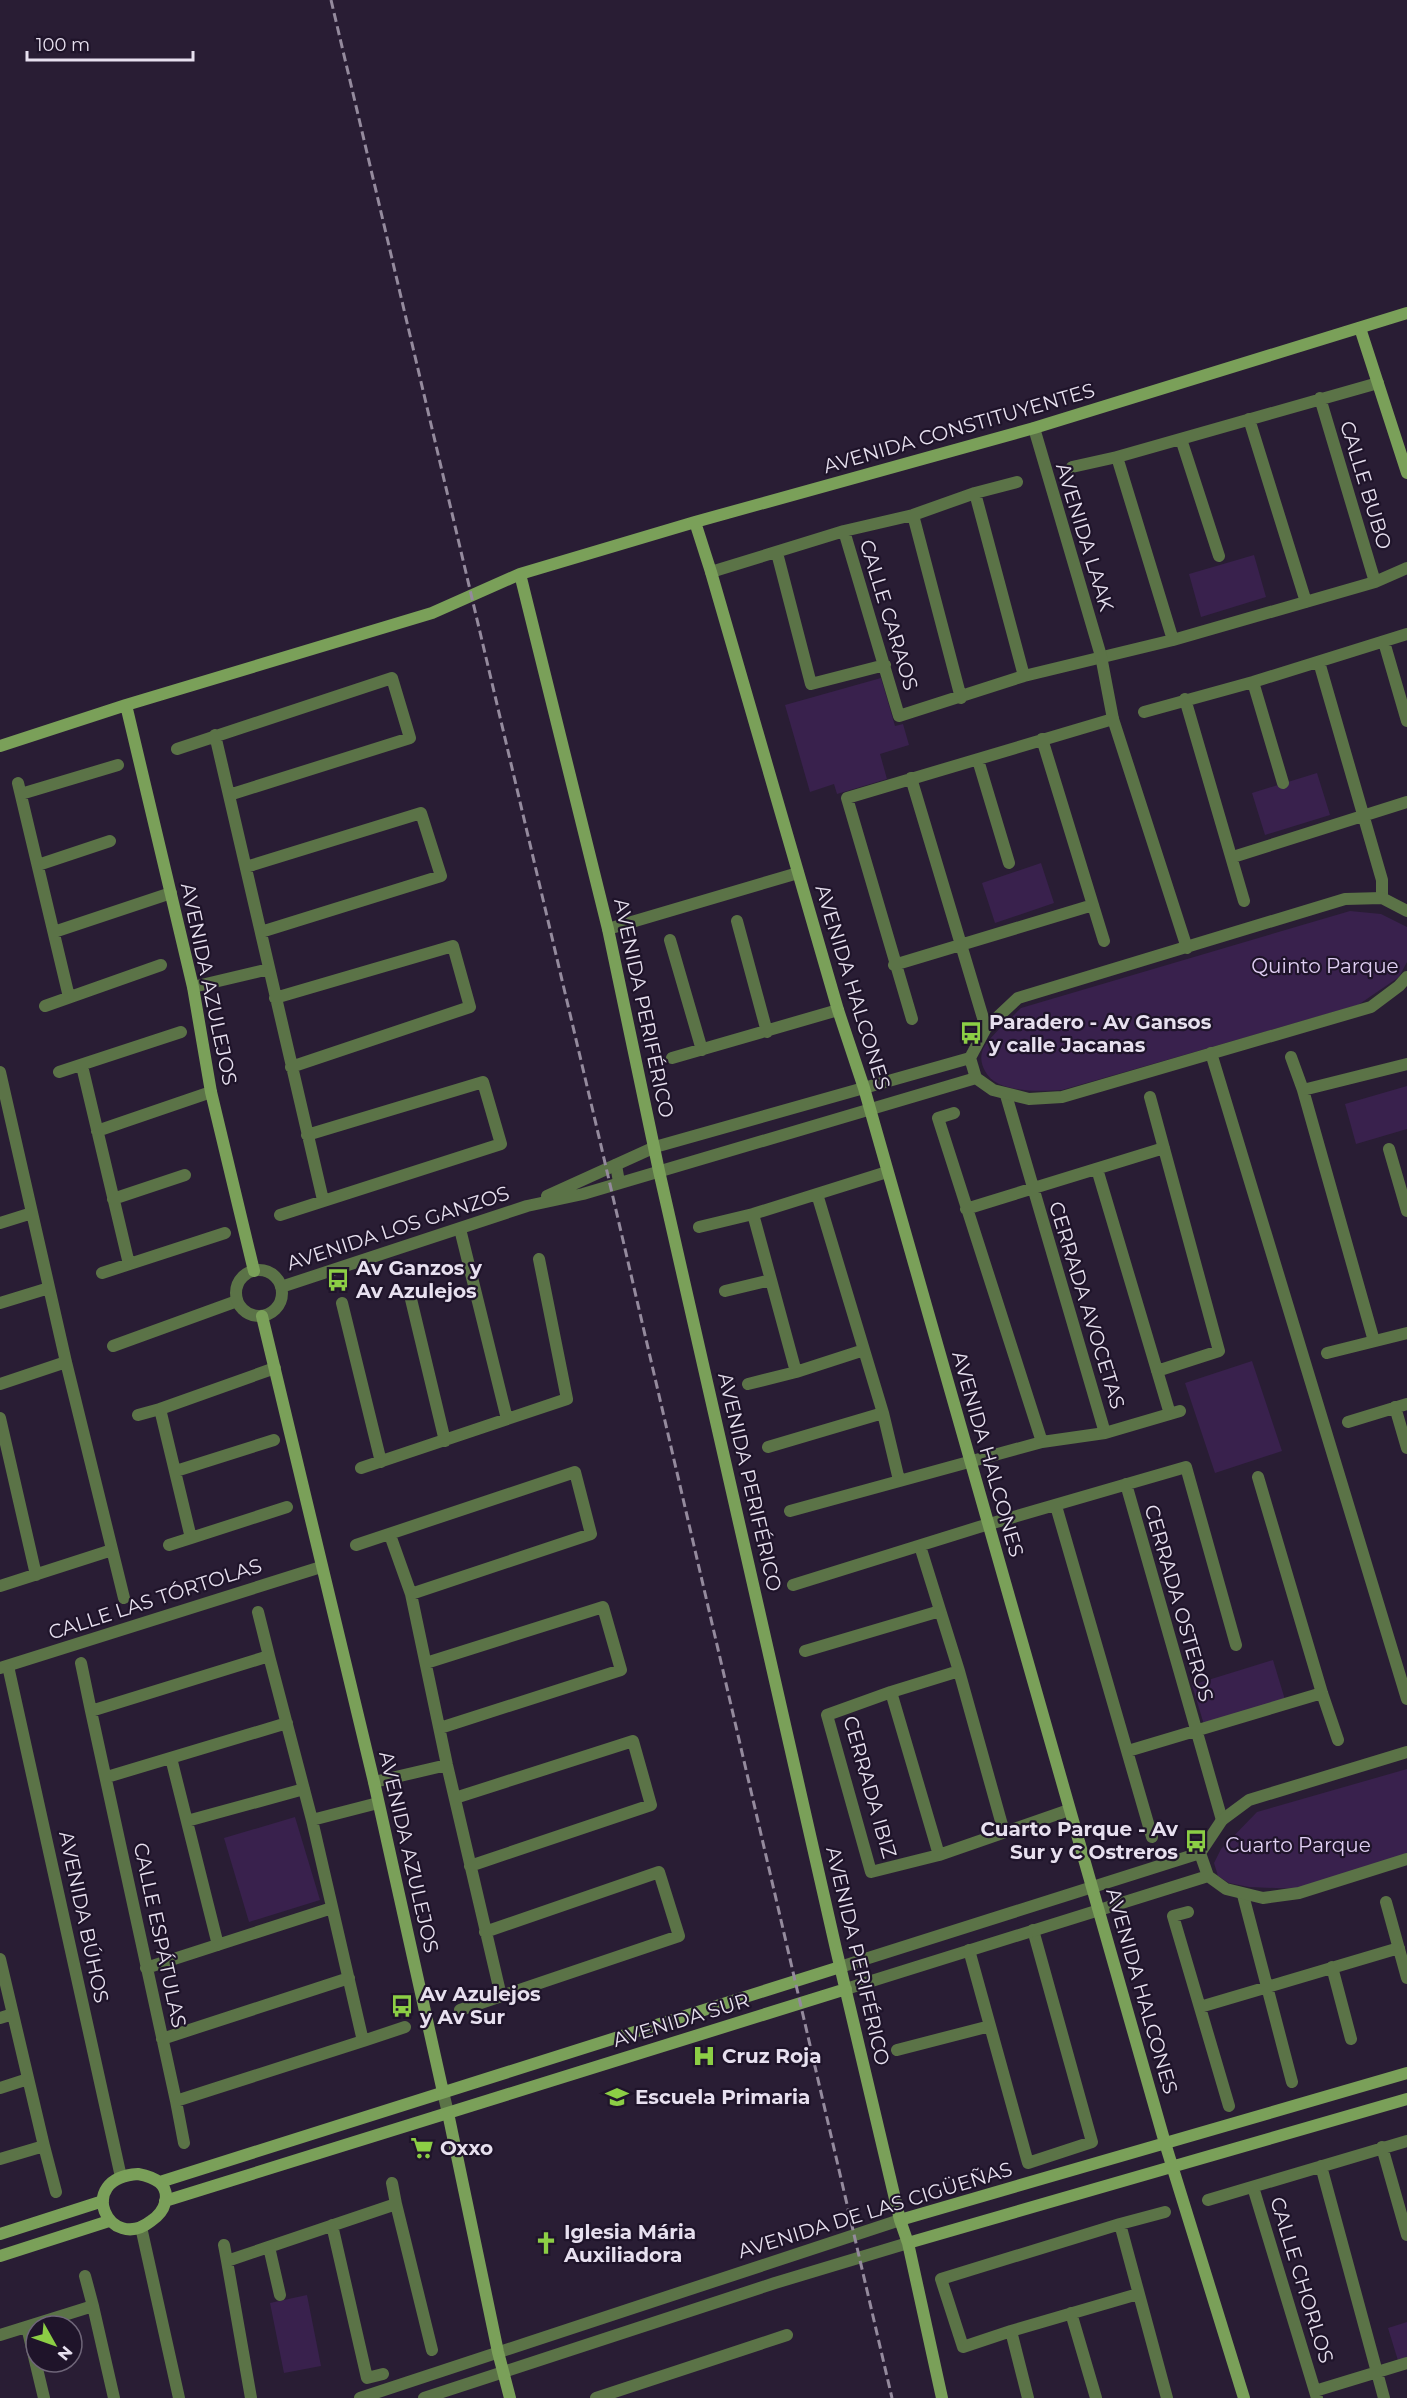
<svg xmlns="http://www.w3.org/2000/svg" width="1407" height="2398" font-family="Montserrat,sans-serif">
<rect width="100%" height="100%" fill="#291d34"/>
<!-- green -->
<path fill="#39214d" d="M1254 555 1266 597 1201 617 1189 574Z
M881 678 895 726 903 724 909 745 880 754 887 779 837 794 834 784 810 792 785 705Z
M1317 773 1330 815 1265 835 1252 793Z
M1041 863 1054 903 995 923 982 883Z
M1350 911 1381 914 1407 927V962L1399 977 1358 1005 1062 1090C1041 1091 996 1094 985 1071 981 1064 980 1057 983 1049 990 1036 1010 1019 1021 1008Z
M1407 1086V1129L1356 1144 1345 1104Z
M1252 1361 1282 1451 1215 1473 1185 1383Z
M1273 1660 1286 1703 1205 1728 1192 1685Z
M1407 1769V1856L1300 1889 1249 1887 1229 1883 1218 1876 1214 1863 1221 1849 1257 1812Z
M295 1817 320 1900 249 1922 224 1838Z
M307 2295 321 2366 284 2373 270 2303Z
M1407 2322V2364L1400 2367 1388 2328Z"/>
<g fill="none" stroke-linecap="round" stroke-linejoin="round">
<!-- minor -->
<path stroke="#5b7347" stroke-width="12" d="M1320 398 1375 582
M1249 419 1306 602
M1181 439 1219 556
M1117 457 1173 640
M1072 467 1117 457 1378 383
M975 493 1024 676
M913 515 961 698
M844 531 899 716 1024 676 1173 640 1375 582 1407 568
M777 553 811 684 885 665
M711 572 844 531 913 515 975 493 1017 482
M1384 642 1407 721
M1319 662 1382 880V898
M1253 682 1283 783
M1185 699 1244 901
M1144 712 1253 682 1407 634
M215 735 323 1200
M1042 739 1104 941
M177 749 392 678 410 738 229 795
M978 760 1009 863
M911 778 986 1028
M18 783 69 997
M21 794 118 765
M1233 857 1407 802
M38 865 110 841
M246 867 421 813 441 876 261 932
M737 921 767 1032
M608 929 798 873
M54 932 171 893
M670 940 702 1050
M894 965 1093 905
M193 987 269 969
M275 998 453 946 470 1007 291 1067
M45 1006 161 965
M912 1019 847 798 1113 719
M1291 1057 1303 1090 1374 1341
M672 1058 838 1010
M82 1066 129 1264
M0 1072 66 1362 124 1598
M59 1072 181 1032
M1303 1090 1407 1064
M1006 1095 1105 1433
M1150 1097 1219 1351 1157 1371
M954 1113 938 1118 1042 1442
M97 1131 211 1092
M1389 1149 1407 1211
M616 1165 619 1182
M1097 1169 1170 1414
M817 1194 883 1413 899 1480
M113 1199 185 1175
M966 1209 1164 1148
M753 1214 796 1372
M280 1215 501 1144 483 1082 307 1135
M0 1223 32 1213
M699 1227 753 1214 887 1172
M460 1229 507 1419
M102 1273 225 1233
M725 1291 771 1280
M410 1295 445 1441
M0 1303 49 1288
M342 1303 381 1462
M113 1346 237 1301
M1327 1353 1407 1333
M275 1368 160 1409 191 1538 287 1507
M0 1384 66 1362
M748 1384 796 1372 864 1350
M1395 1407 1407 1448
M138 1415 160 1409
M0 1418 36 1575
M1348 1422 1407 1404
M768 1447 883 1413
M361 1468 567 1399 539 1259
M176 1471 274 1440
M1258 1477 1322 1693 1338 1740
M1126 1484 1222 1820
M1056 1506 1152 1837
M790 1511 1042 1442 1105 1433 1180 1411
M390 1535 411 1594 447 1765 501 1996
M169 1545 191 1538
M356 1545 575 1472 591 1534 411 1594
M920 1546 959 1671 1004 1832
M793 1585 979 1527 1186 1467 1236 1645
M0 1586 112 1550
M258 1612 269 1656
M805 1651 940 1611
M269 1656 312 1820 363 2041 176 2101 91 1711Z
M81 1663 91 1711
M426 1663 603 1607 621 1670 440 1728
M959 1671 891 1692 827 1715 871 1872 939 1855 1069 1810
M891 1692 939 1855
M1128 1751 1322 1693
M171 1758 218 1945
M107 1777 287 1723
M374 1782 447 1765
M455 1798 633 1741 651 1805 470 1866
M312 1820 378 1803
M187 1821 304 1789
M1243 1895 1292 2082
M1386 1902 1407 1978
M1188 1912 1173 1916 1229 2106
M969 1950 1028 2163 1092 2142 1033 1930
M0 1959 44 2146 0 2159
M1332 1967 1351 2039
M146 1968 332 1908
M1200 2007 1399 1948
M460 2010 679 1936 659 1872 485 1932
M0 2018 13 2014
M162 2039 349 1978
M363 2041 405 2027
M897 2050 990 2026
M0 2088 28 2079
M443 2092 448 2113
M176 2101 184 2143
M44 2146 56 2192
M1382 2147 1407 2235
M1321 2166 1384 2398
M392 2183 396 2204
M1253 2187 1317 2398
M1208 2200 1407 2141
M1120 2224 1165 2212
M332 2225 367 2378 383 2374
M224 2245 227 2261
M269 2247 280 2295
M85 2276 93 2306
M1071 2313 1096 2398
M27 2327 44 2398
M1011 2331 1138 2294
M0 2335 93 2306 114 2398
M1315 2391 1407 2363
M251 2398 227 2261 396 2204 432 2350
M596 2398 787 2335
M1028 2398 1011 2331 963 2347 941 2279 1120 2224 1167 2398"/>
<!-- tertiary -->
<path stroke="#5b7347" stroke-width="12" d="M1034 428 1101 656 1113 719 1187 948
M1407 911 1382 898 1345 899 1018 998 986 1028 970 1058 976 1078 993 1090 1029 1099 1062 1097 1371 1007 1399 986 1407 977
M1211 1053 1407 1699
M547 1196 655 1147 970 1058
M236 1293a23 23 0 1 1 46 0a23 23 0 1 1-46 0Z
M281 1287 527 1206 583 1194 976 1078
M8 1666 121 2177
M0 1668 321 1567
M1200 1853 1208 1876 1226 1889 1263 1898 1299 1893 1407 1859
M840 1967 1200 1853 1222 1820 1249 1800 1407 1752
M846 1989 1208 1876
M141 2227 179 2398
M360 2398 900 2220
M424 2398 775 2283 908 2243"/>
<!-- secondary -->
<path stroke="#7aa059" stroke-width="12" d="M1360 328 1407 473
M695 522 711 572 838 1010 864 1088 1165 2143 1244 2398
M520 574 608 929 659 1171 836 1949 900 2220 908 2243 942 2398
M126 705 193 987 211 1092 254 1271
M0 746 126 705 432 613 520 574 695 522 1034 428 1407 313
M262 1316 374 1782 443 2092
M448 2113 498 2352 510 2398
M138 2174C154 2177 170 2184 165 2203 163 2211 157 2217 151 2221 109 2254 74 2178 138 2174Z
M160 2182 840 1967
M165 2201 846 1989
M900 2220 1407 2073
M0 2234 103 2201
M908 2243 1407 2099
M0 2256 109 2221"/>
<!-- rail -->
<path stroke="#948a9d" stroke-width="3" stroke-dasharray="9 4.5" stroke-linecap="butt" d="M331 0 599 1137 892 2398"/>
</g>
<!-- icons -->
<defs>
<g id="bus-bare" transform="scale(1.8)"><path d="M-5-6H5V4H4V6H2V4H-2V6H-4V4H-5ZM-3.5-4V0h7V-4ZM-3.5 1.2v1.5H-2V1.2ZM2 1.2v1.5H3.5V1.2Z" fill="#8cce45" stroke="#1f142a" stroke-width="2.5" paint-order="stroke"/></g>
<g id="hospital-bare" transform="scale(1.8)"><path d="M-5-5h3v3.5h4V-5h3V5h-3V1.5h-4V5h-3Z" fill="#8cce45" stroke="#1f142a" stroke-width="2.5" paint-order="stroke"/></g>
<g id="school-bare" transform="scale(1.8)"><path d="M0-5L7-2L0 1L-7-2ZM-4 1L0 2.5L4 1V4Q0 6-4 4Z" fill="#8cce45" stroke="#1f142a" stroke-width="2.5" paint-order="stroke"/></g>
<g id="supermarket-bare" transform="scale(1.8)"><path d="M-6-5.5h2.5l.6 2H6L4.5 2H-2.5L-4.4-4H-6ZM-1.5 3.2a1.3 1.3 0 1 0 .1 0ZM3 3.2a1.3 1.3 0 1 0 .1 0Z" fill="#8cce45" stroke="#1f142a" stroke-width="2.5" paint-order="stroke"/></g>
<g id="church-bare" transform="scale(1.8)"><path d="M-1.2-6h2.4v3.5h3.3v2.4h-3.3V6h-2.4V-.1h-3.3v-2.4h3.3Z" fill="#8cce45" stroke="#1f142a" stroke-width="2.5" paint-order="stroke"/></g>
</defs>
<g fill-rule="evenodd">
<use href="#bus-bare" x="971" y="1033"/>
<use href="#bus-bare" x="338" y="1280"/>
<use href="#bus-bare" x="1196" y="1841"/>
<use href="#bus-bare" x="402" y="2006"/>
<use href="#hospital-bare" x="704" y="2056"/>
<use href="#school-bare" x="617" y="2097"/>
<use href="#supermarket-bare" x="422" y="2148"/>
<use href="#church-bare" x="546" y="2243"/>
</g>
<g text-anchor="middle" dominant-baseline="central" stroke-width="4.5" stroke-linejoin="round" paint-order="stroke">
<!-- street labels -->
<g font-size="20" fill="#e7e0ef" stroke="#1f142a">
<text transform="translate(959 428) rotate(-16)">AVENIDA CONSTITUYENTES</text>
<text transform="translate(1366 485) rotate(73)">CALLE BUBO</text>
<text transform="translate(1085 537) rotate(73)">AVENIDA LAAK</text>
<text transform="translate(889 615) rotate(73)">CALLE CARAOS</text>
<text transform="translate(209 984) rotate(78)">AVENIDA AZULEJOS</text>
<text transform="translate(853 987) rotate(73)">AVENIDA HALCONES</text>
<text transform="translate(644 1008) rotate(78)">AVENIDA PERIFÉRICO</text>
<text transform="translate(398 1228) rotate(-18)">AVENIDA LOS GANZOS</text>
<text transform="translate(1087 1305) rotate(73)">CERRADA AVOCETAS</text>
<text transform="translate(988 1454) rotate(74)">AVENIDA HALCONES</text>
<text transform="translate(750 1482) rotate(77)">AVENIDA PERIFÉRICO</text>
<text transform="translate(155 1599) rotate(-18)">CALLE LAS TÓRTOLAS</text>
<text transform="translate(1179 1603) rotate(74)">CERRADA OSTEROS</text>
<text transform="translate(870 1787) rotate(74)">CERRADA IBIZ</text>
<text transform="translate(409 1852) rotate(77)">AVENIDA AZULEJOS</text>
<text transform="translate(84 1917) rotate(78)">AVENIDA BÚHOS</text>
<text transform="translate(160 1935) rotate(78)">CALLE ESPÁTULAS</text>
<text transform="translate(858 1956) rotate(77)">AVENIDA PERIFÉRICO</text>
<text transform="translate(1142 1991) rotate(74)">AVENIDA HALCONES</text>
<text transform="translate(681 2020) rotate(-17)">AVENIDA SUR</text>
<text transform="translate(875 2210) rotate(-17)">AVENIDA DE LAS CIGÜEÑAS</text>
<text transform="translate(1302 2280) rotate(73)">CALLE CHORLOS</text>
</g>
<!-- park labels -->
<g font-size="20" fill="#e0cff3" stroke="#1f142a">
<text x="1325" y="966">Quinto Parque</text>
<text x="1298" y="1845">Cuarto Parque</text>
</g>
<!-- poi labels -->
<g font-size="20" font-weight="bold" fill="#e7e0ef" stroke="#1f142a" text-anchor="start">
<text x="989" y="1022">Paradero - Av Gansos<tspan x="989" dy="23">y calle Jacanas</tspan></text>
<text x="356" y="1268">Av Ganzos y<tspan x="356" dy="23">Av Azulejos</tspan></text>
<text x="1178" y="1829" text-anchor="end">Cuarto Parque - Av<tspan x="1178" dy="23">Sur y C Ostreros</tspan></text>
<text x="420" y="1994">Av Azulejos<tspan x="420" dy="23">y Av Sur</tspan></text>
<text x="722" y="2056">Cruz Roja</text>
<text x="635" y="2097">Escuela Primaria</text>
<text x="440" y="2148">Oxxo</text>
<text x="564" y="2232">Iglesia Mária<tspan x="564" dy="23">Auxiliadora</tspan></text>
</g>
</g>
<!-- north arrow -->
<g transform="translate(54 2344) rotate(130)"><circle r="28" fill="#1f142a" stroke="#6f6679" stroke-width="1.5"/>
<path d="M0-4.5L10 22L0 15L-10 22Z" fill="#8cce45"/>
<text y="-9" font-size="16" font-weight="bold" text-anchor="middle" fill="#e7e0ef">N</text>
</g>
<!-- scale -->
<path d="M27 51v9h166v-9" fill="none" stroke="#e7e0ef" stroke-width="3"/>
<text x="36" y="51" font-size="18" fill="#e7e0ef" stroke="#1f142a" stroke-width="4.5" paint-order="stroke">100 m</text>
</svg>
